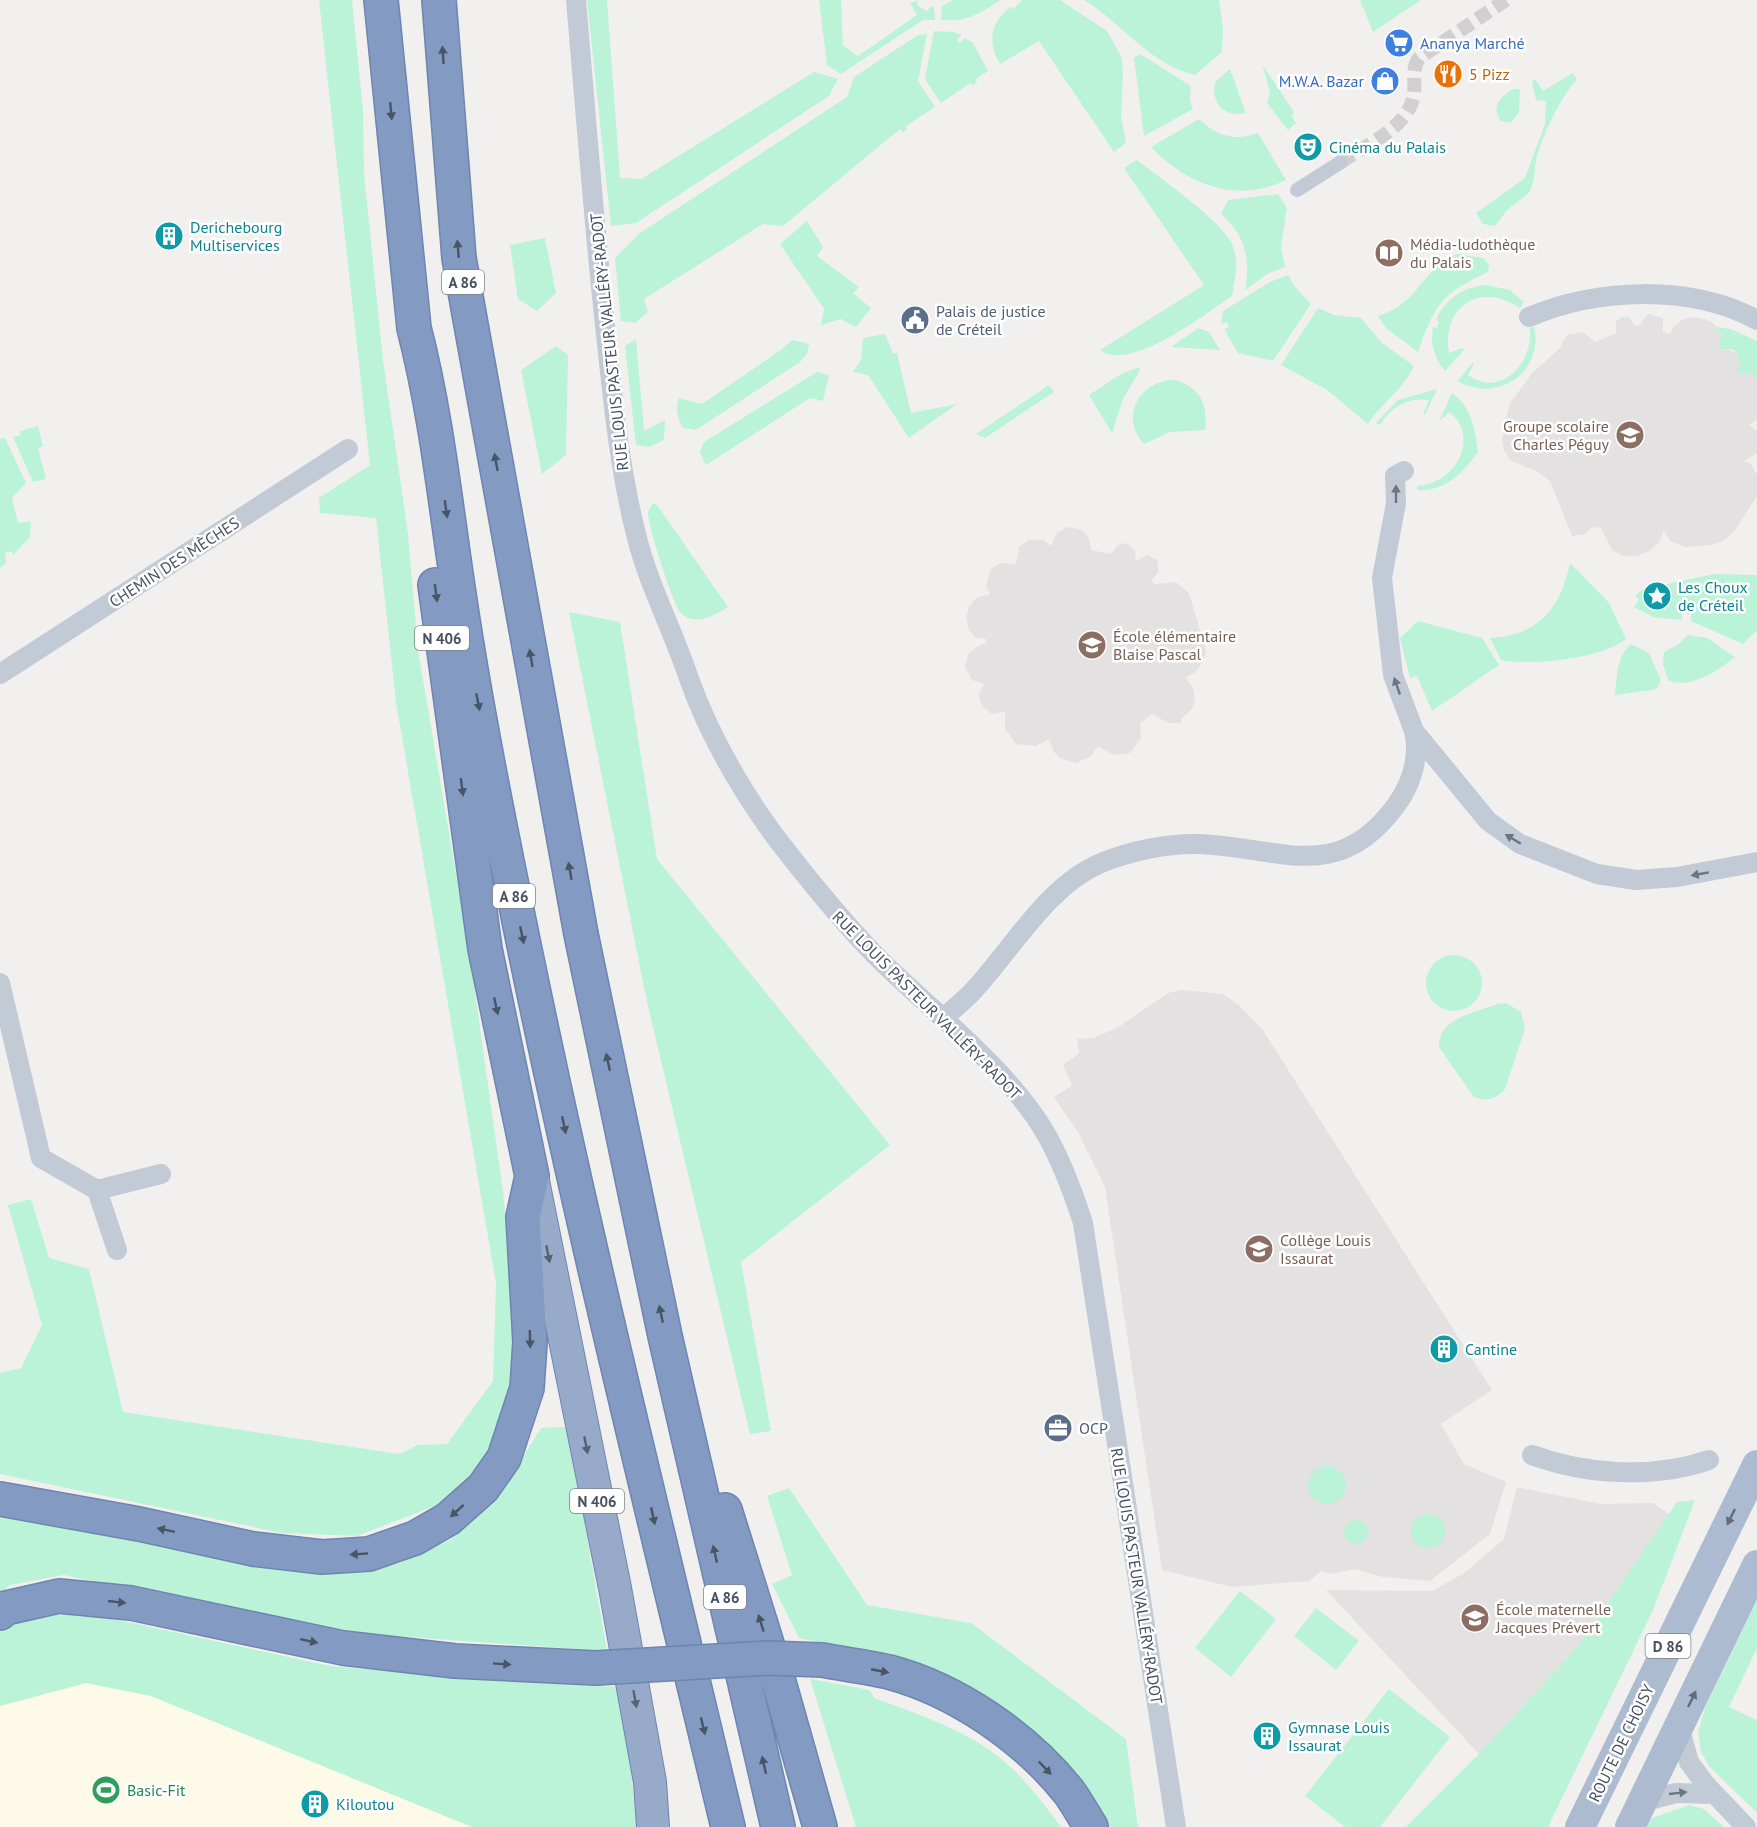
<svg xmlns="http://www.w3.org/2000/svg" width="1757" height="1827" font-family="'PT Sans',sans-serif">
<rect width="100%" height="100%" fill="#f2f0ef"/>
<!-- commercial -->
<path fill="#fefae8" d="M86 1682 151 1696 472 1827H0V1706Z"/>
<!-- education -->
<path fill="#e3e1e1" d="M1648 314 1663 318V332L1670 334 1673 327 1682 320 1693 317 1711 321 1716 327 1726 348 1738 354 1740 366 1757 377V420L1749 425 1757 431V453L1744 461 1751 464 1757 475V496L1734 532 1723 541 1712 545 1685 547 1670 541 1664 530 1659 542 1651 550 1637 556H1623L1612 550 1601 528 1591 527 1586 534 1572 536 1550 481 1538 472 1510 460 1504 450 1502 439 1509 405 1532 373 1559 349 1567 335 1583 332 1595 342 1616 333V321L1622 317H1629L1635 326H1639Z
M1067 527 1080 529 1088 536 1091 550 1111 554 1117 546 1123 543 1129 545 1135 551 1136 561 1147 555 1157 560 1159 571 1151 581 1155 584 1176 582 1189 593 1206 651 1204 659 1196 672 1186 677 1193 688 1195 699 1192 709 1181 719V723H1168L1152 714 1140 723 1141 738 1130 753 1114 755 1098 746 1090 757 1076 763 1061 759 1054 752 1049 739 1036 746 1016 744 1005 729V712L992 714 983 707 978 695 984 684 972 680 965 667 968 654 978 646 986 643V639L975 637 969 630 966 618 969 607 976 598 990 594 986 585 991 569 1001 563 1016 564 1019 547 1029 540H1043L1051 546 1057 533Z
M1182 990 1223 994 1241 1007 1262 1029 1492 1390 1441 1424 1464 1464 1506 1482 1490 1534 1430 1581 1383 1577 1355 1569 1332 1574 1321 1571 1309 1581 1232 1587 1162 1570 1105 1187 1078 1132 1054 1097 1072 1085 1063 1065 1079 1053 1077 1039 1093 1038 1117 1028 1168 993Z
M1517 1487 1601 1504 1653 1503 1669 1514 1579 1645 1479 1754 1326 1590 1432 1591 1466 1572 1504 1539Z"/>
<!-- green -->
<path fill="#baf3d7" d="M319 0H352L363 110 364 174 383 360 408 534 418 650 470 957 503 1191 515 1302 516 1405 494 1457 460 1496 357 1536 282 1533 0 1474V1373L21 1368 42 1325 8 1205 31 1199 49 1258 89 1269 123 1412 399 1454 418 1445 447 1444 493 1381 496 1283 396 702 376 518 320 513 319 498 370 465Z
M587 0H607L620 178 641 179 814 72 838 79 829 96 636 223 611 226Z
M819 0H841L843 45 858 56 917 15 910 3 919 0 917 5 927 11 931 6 934 8 935 20H923L841 74 827 65Z
M953 0H1001C978 14 969 22 941 20L942 6Z
M1022 0H1060L1107 31 1121 56 1123 71 1121 117 1126 143 1114 152 1039 41 1000 64C987 43 990 22 1011 7L1013 9Z
M1084 0H1219L1223 29 1222 52 1195 75C1150 65 1122 23 1084 0Z
M1360 0H1421L1373 32Z
M934 31 954 32 961 35 957 40 959 43 965 38 973 43 988 71 976 79 977 82 973 85 970 83 941 103 925 79Z
M927 34 918 81 935 107 906 126 907 129 903 132 901 129 889 138 783 226 763 224 644 299 648 312 635 323 621 321 615 258 640 233 847 97 854 77 918 35Z
M1140 54 1191 86 1190 100 1193 109 1144 136 1134 58Z
M1262 64 1294 112 1292 116 1296 123 1288 130 1267 103 1270 92Z
M1230 69 1246 113C1224 118 1211 103 1215 82Z
M1573 73 1577 80C1562 93 1540 141 1536 160 1534 171 1535 182 1529 193L1507 210 1495 226 1483 224 1476 213 1525 178 1545 124 1546 101 1536 100 1532 82 1535 79 1543 91Z
M1514 89H1520L1519 112 1511 123 1501 121C1490 108 1501 95 1514 89Z
M1199 119C1218 137 1235 141 1258 133L1286 180C1237 204 1187 185 1151 147Z
M1137 160C1161 179 1217 217 1231 242 1240 259 1235 278 1232 296 1205 314 1130 373 1100 350L1204 285 1124 168Z
M1278 194 1287 208 1281 246 1285 267 1267 274 1245 290C1251 259 1245 235 1221 214L1228 200Z
M807 221 823 247 817 256 859 287 853 293 871 308 856 327 841 319 821 325 824 309 780 244Z
M545 238 556 293 537 311 518 299 510 245Z
M1457 254 1483 258 1489 265 1488 272C1440 295 1436 303 1418 352L1386 328 1378 316C1420 303 1421 269 1457 254Z
M1288 275 1295 287 1311 304 1273 361 1238 353 1224 329 1229 327 1227 322 1221 324 1223 311 1270 282Z
M1486 285 1510 290 1524 302 1520 308C1481 281 1441 306 1449 353L1462 348 1464 350 1445 371C1434 357 1430 344 1433 327L1437 328 1439 322 1436 320C1445 299 1463 287 1486 285Z
M1318 308 1334 315 1361 318 1382 343 1414 366C1403 390 1382 402 1368 424L1327 390 1281 365Z
M1534 327C1545 372 1496 404 1458 381L1472 363 1474 364 1468 375C1501 399 1534 362 1530 328Z
M1716 327 1731 329 1757 341V377L1748 373H1736L1740 366 1738 354 1732 349H1719L1721 336Z
M1198 328 1209 332 1220 350 1171 347Z
M885 334 893 353H897L911 413 957 404 909 438 868 375 853 372 861 360 863 338Z
M636 339 644 431 665 420 664 440 649 447 636 445 625 346Z
M792 340 809 344 807 353 800 362 696 430 683 428C678 417 674 409 679 398L702 404 781 350Z
M556 346 568 355 566 455 542 474 521 370Z
M1139 367 1140 370 1123 399 1112 433 1089 395 1121 374Z
M817 372 829 375 823 401 810 398 706 465 700 452 704 442Z
M1176 380C1201 389 1208 404 1205 430L1170 432 1144 444C1118 416 1141 379 1176 380Z
M1049 385 1054 392 985 438 976 434Z
M1437 389 1425 415 1423 414 1429 400C1407 397 1391 407 1380 425L1376 423 1398 400Z
M1452 393C1472 408 1475 428 1478 452 1462 473 1446 492 1417 490V486C1454 485 1481 439 1450 412L1439 421Z
M38 426 43 446 38 448 46 479 33 482 13 437 21 435 20 431Z
M5 438 26 483 12 498 18 523 31 521 30 537 13 555 12 551 5 553 6 563 0 568V439Z
M653 503 657 505 728 607C715 615 695 627 681 613 673 605 647 523 648 512 649 509 651 506 653 503Z
M1570 563 1609 603 1626 639C1602 659 1531 666 1501 660L1490 638C1539 635 1560 609 1570 563Z
M1714 574 1757 575V630L1743 644 1691 621V614H1682V620L1653 617 1634 607 1639 600 1635 596 1643 589Z
M569 612 620 622 657 859 890 1145 741 1262 771 1431 750 1434 647 1002Z
M1418 621 1482 638 1499 665 1432 711 1417 676 1410 678 1400 638Z
M1688 635 1707 638 1735 657C1718 671 1689 690 1668 680L1663 665 1664 652 1679 644Z
M1631 644 1649 653 1661 680 1657 689 1617 695 1615 694C1617 677 1617 655 1631 644Z
M1426 983a28 28 0 1 1 56 0a28 28 0 1 1-56 0Z
M1506 1003 1521 1012 1525 1029 1505 1089C1496 1099 1487 1102 1474 1097L1439 1047C1438 1018 1475 1013 1497 1004Z
M565 1427 582 1509 607 1651 322 1631 64 1575 10 1585 0 1593V1509L338 1572 398 1564 450 1540 494 1503 541 1428Z
M1308 1485a19 19 0 1 1 38 0a19 19 0 1 1-38 0Z
M789 1488 867 1605 971 1623 1126 1739 1138 1827H1108L1093 1801 849 1649 799 1638 772 1584 792 1575 767 1496Z
M1695 1500 1653 1610 1548 1827H1406L1479 1754 1579 1645 1677 1502Z
M1411 1531a17 17 0 1 1 34 0a17 17 0 1 1-34 0Z
M1344 1532a12 12 0 1 1 24 0a12 12 0 1 1-24 0Z
M1240 1591 1276 1619 1231 1677 1195 1648Z
M1757 1600V1648L1729 1707 1757 1720V1813L1709 1766 1701 1752 1698 1732 1705 1708Z
M1316 1608 1359 1641 1336 1670 1294 1636Z
M86 1613 330 1666 513 1682 617 1687 631 1767 636 1827H472L151 1696 86 1683 0 1706V1632L23 1616Z
M810 1679 870 1690 874 1698C913 1712 954 1726 988 1749 1018 1769 1040 1799 1061 1827H856Z
M1389 1689 1450 1737 1380 1827H1345L1305 1796Z
M1689 1805 1704 1809 1724 1827H1647L1652 1818Z"/>
<g fill="none" stroke-linecap="round" stroke-linejoin="round">
<!-- pedestrian-tunnel -->
<path stroke="#d0d0d2" stroke-width="14" stroke-dasharray="14 7" stroke-linecap="butt" d="M1341 162C1366 145 1405 129 1413 99 1417 84 1410 71 1419 58L1506 0"/>
<!-- trunk casing -->
<g stroke="#6e85af" stroke-width="34">
<path id="trunk" d="M532 1176 615 1588 650 1782 653 1827"/>
</g>
<!-- motorway casing -->
<g stroke="#6e85af" stroke-width="36">
<path id="motorway" d="M381 0 414 328C437 417 446 510 460 601 474 695 492 788 511 881 574 1198 653 1512 728 1827
M439 0 459 258 581 934 665 1336 778 1827
M0 1499 139 1524 253 1549 322 1557 369 1554 415 1538 448 1519 483 1488 504 1458 527 1388 530 1342 523 1217 532 1176 485 949 435 585
M725 1510 778 1679 820 1827
M0 1613 6 1608 59 1596 131 1603 343 1648 455 1661 596 1668
M822 1660C844 1664 867 1667 889 1672 957 1690 1026 1738 1069 1792 1077 1803 1084 1816 1091 1827"/>
</g>
<!-- pedestrian -->
<path stroke="#c2cad6" stroke-width="14" d="M1297 190 1341 162"/>
<!-- minor -->
<path stroke="#c2cad6" stroke-width="20" d="M576 0C585 105 593 211 604 316 612 389 618 463 636 534 648 584 672 628 688 676 709 735 740 789 777 839 808 879 840 919 875 955 929 1009 1007 1067 1046 1134 1062 1162 1073 1192 1083 1223L1176 1827
M1529 317C1598 288 1690 284 1757 320
M1404 471 1395 476 1396 503 1382 578 1393 675 1414 731 1488 821 1520 844 1597 874 1636 880 1677 877 1757 862
M0 674 348 449
M0 983 41 1158 97 1190 161 1174
M943 1018C954 1009 965 1000 974 990 1012 949 1048 885 1101 863 1130 851 1168 843 1199 844 1280 847 1338 886 1397 804 1412 783 1420 756 1414 731
M97 1190 117 1250
M1532 1455C1586 1475 1654 1479 1709 1460
M1679 1726 1689 1762 1705 1784 1746 1827
M1642 1802 1676 1793 1714 1794"/>
<!-- primary -->
<path stroke="#adbbd1" stroke-width="30" d="M1580 1827 1757 1465
M1630 1827 1757 1565"/>
<!-- trunk -->
<use href="#trunk" stroke="#98aaca" stroke-width="32"/>
<!-- motorway -->
<use href="#motorway" stroke="#839ac3" stroke-width="33"/>
<!-- motorway-bridge casing -->
<g stroke="#6e85af" stroke-width="36" stroke-linecap="butt">
<path id="motorway-bridge" d="M596 1668 767 1658 822 1660"/>
</g>
<!-- motorway-bridge -->
<use href="#motorway-bridge" stroke="#839ac3" stroke-width="33"/>
</g>
<!-- one-way arrows -->
<defs><path id="oneway-solid" d="M-6-.8H1V-3.2L6.5 0L1 3.2V.8H-6Z" transform="scale(1.5)"/></defs>
<g fill="#495464">
<use href="#oneway-solid" transform="translate(443 55) rotate(-94)"/>
<use href="#oneway-solid" transform="translate(391 111) rotate(85)"/>
<use href="#oneway-solid" transform="translate(458 249) rotate(-95)"/>
<use href="#oneway-solid" transform="translate(496 462) rotate(-100)"/>
<use href="#oneway-solid" transform="translate(446 509) rotate(82)"/>
<use href="#oneway-solid" transform="translate(436 593) rotate(82)"/>
<use href="#oneway-solid" transform="translate(531 658) rotate(-100)"/>
<use href="#oneway-solid" transform="translate(478 702) rotate(79)"/>
<use href="#oneway-solid" transform="translate(462 787) rotate(82)"/>
<use href="#oneway-solid" transform="translate(570 871) rotate(-100)"/>
<use href="#oneway-solid" transform="translate(522 935) rotate(78)"/>
<use href="#oneway-solid" transform="translate(496 1006) rotate(78)"/>
<use href="#oneway-solid" transform="translate(608 1062) rotate(-102)"/>
<use href="#oneway-solid" transform="translate(564 1125) rotate(78)"/>
<use href="#oneway-solid" transform="translate(661 1314) rotate(-102)"/>
<use href="#oneway-solid" transform="translate(530 1339) rotate(89)"/>
<use href="#oneway-solid" transform="translate(457 1511) rotate(138)"/>
<use href="#oneway-solid" transform="translate(653 1516) rotate(78)"/>
<use href="#oneway-solid" transform="translate(166 1530) rotate(-168)"/>
<use href="#oneway-solid" transform="translate(359 1554) rotate(176)"/>
<use href="#oneway-solid" transform="translate(715 1554) rotate(-103)"/>
<use href="#oneway-solid" transform="translate(117 1602) rotate(6)"/>
<use href="#oneway-solid" transform="translate(761 1623) rotate(-107)"/>
<use href="#oneway-solid" transform="translate(309 1641) rotate(12)"/>
<use href="#oneway-solid" transform="translate(502 1664) rotate(4)"/>
<use href="#oneway-solid" transform="translate(880 1671) rotate(11)"/>
<use href="#oneway-solid" transform="translate(703 1726) rotate(76)"/>
<use href="#oneway-solid" transform="translate(764 1765) rotate(-103)"/>
<use href="#oneway-solid" transform="translate(1045 1768) rotate(46)"/>
</g>
<g fill="#6b7583">
<use href="#oneway-solid" transform="translate(1396 494) rotate(-90)"/>
<use href="#oneway-solid" transform="translate(1397 686) rotate(-109)"/>
<use href="#oneway-solid" transform="translate(1513 839) rotate(-149)"/>
<use href="#oneway-solid" transform="translate(1700 874) rotate(170)"/>
<use href="#oneway-solid" transform="translate(1678 1793) rotate(-6)"/>
</g>
<g fill="#566274">
<use href="#oneway-solid" transform="translate(548 1254) rotate(79)"/>
<use href="#oneway-solid" transform="translate(586 1445) rotate(79)"/>
<use href="#oneway-solid" transform="translate(635 1699) rotate(80)"/>
</g>
<g fill="#606b7c">
<use href="#oneway-solid" transform="translate(1731 1517) rotate(116)"/>
<use href="#oneway-solid" transform="translate(1692 1699) rotate(-64)"/>
</g>
<!-- icons -->
<defs>
<g id="supermarket-disc" transform="scale(1.5)"><circle r="9.5" fill="#3f7fe0" stroke="#fff"/><path d="M-6-5.5h2.5l.6 2H6L4.5 2H-2.5L-4.4-4H-6ZM-1.5 3.2a1.3 1.3 0 1 0 .1 0ZM3 3.2a1.3 1.3 0 1 0 .1 0Z" fill="#fff"/></g>
<g id="restaurant-disc" transform="scale(1.5)"><circle r="9.5" fill="#e8710a" stroke="#fff"/><path d="M-5-6h1v4h1v-4h1v4h1v-4h1v5L-1.5 .5V6h-2V.5L-5-1ZM5-6V6H3V1.5H1.5Q1.5-4 5-6Z" fill="#fff"/></g>
<g id="shop-disc" transform="scale(1.5)"><circle r="9.5" fill="#3f7fe0" stroke="#fff"/><path d="M-5-2.5h2.3a2.7 3.5 0 0 1 5.4 0H5L5.5 6h-11ZM-1.5-2.5h3a1.5 2.3 0 0 0-3 0Z" fill="#fff"/></g>
<g id="theatre-disc" transform="scale(1.5)"><circle r="9.5" fill="#0f9aa8" stroke="#fff"/><path d="M-5-5.5Q0-4 5-5.5V0Q5 5 0 6Q-5 5-5 0ZM-3.3-2.5H-1v1.5H-3.3ZM1-2.5H3.3v1.5H1ZM-2.8 1Q0 5.5 2.8 1Z" fill="#fff"/></g>
<g id="building-disc" transform="scale(1.5)"><circle r="9.5" fill="#0f9aa8" stroke="#fff"/><path d="M-4-6H4V6H1V3H-1V6H-4ZM-2.5-4.3h1.7v1.8h-1.7ZM.8-4.3h1.7v1.8H.8ZM-2.5-1h1.7V.8h-1.7ZM.8-1h1.7V.8H.8Z" fill="#fff"/></g>
<g id="library-disc" transform="scale(1.5)"><circle r="9.5" fill="#8d6e63" stroke="#fff"/><path d="M-6-4Q-3-5.5-.7-3.5V5Q-3 3-6 4ZM6-4Q3-5.5 .7-3.5V5Q3 3 6 4Z" fill="#fff"/></g>
<g id="civic-disc" transform="scale(1.5)"><circle r="9.5" fill="#5c6f8a" stroke="#fff"/><path d="M-.6-6.5H3V-4.5H.6V-3L4-1V1h2V6H-6V1h2V-1L-.6-3ZM-1.2 2.5V6h2.4V2.5Z" fill="#fff"/></g>
<g id="school-disc" transform="scale(1.5)"><circle r="9.5" fill="#8d6e63" stroke="#fff"/><path d="M0-5L7-2L0 1L-7-2ZM-4 1L0 2.5L4 1V4Q0 6-4 4Z" fill="#fff"/></g>
<g id="sight-disc" transform="scale(1.5)"><circle r="9.5" fill="#0f9aa8" stroke="#fff"/><path d="M0-6L1.8-2.2L6-1.7L2.9 1.2L3.7 5.4L0 3.3L-3.7 5.4L-2.9 1.2L-6-1.7L-1.8-2.2Z" fill="#fff"/></g>
<g id="office-disc" transform="scale(1.5)"><circle r="9.5" fill="#5c6f8a" stroke="#fff"/><path d="M-6-3h4V-5.5h4V-3h4V5H-6ZM-1-4.5V-3h2v-1.5ZM-6 0V1H6V0Z" fill="#fff"/></g>
<g id="stadium-disc" transform="scale(1.5)"><circle r="9.5" fill="#2e9e5b" stroke="#fff"/><path d="M0-5a6.5 5 0 1 0 0 10a6.5 5 0 1 0 0-10ZM-3.5-1.8h7v3.6h-7Z" fill="#fff"/></g>
</defs>
<g fill-rule="evenodd">
<use href="#supermarket-disc" x="1399" y="43"/>
<use href="#restaurant-disc" x="1448" y="74"/>
<use href="#shop-disc" x="1385" y="81"/>
<use href="#theatre-disc" x="1308" y="147"/>
<use href="#building-disc" x="169" y="236"/>
<use href="#library-disc" x="1389" y="253"/>
<use href="#civic-disc" x="915" y="320"/>
<use href="#school-disc" x="1630" y="435"/>
<use href="#sight-disc" x="1657" y="596"/>
<use href="#school-disc" x="1092" y="645"/>
<use href="#school-disc" x="1259" y="1249"/>
<use href="#building-disc" x="1444" y="1349"/>
<use href="#office-disc" x="1058" y="1428"/>
<use href="#school-disc" x="1475" y="1618"/>
<use href="#building-disc" x="1267" y="1736"/>
<use href="#stadium-disc" x="106" y="1790"/>
<use href="#building-disc" x="315" y="1804"/>
</g>
<g text-anchor="middle" dominant-baseline="central" stroke-width="5" stroke-linejoin="round" paint-order="stroke">
<!-- shield labels -->
<g fill="#fff" stroke="#7e848f" stroke-width="1.5">
<rect x="442" y="270" width="42" height="24" rx="4.5"/>
<rect x="415" y="626" width="54" height="24" rx="4.5"/>
<rect x="493" y="884" width="42" height="24" rx="4.5"/>
<rect x="570" y="1489" width="54" height="24" rx="4.5"/>
<rect x="704" y="1585" width="42" height="24" rx="4.5"/>
<rect x="1645.5" y="1634" width="45" height="24" rx="4.5"/>
</g>
<g font-size="15" font-weight="bold" fill="#46505f">
<text x="463" y="282">A 86</text>
<text x="442" y="638">N 406</text>
<text x="514" y="896">A 86</text>
<text x="597" y="1501">N 406</text>
<text x="725" y="1597">A 86</text>
<text x="1668" y="1646">D 86</text>
</g>
<!-- shop labels -->
<g font-size="16" fill="#366cbe" stroke="#fff" text-anchor="start">
<text x="1420" y="43">Ananya Marché</text>
<text x="1364" y="81" text-anchor="end">M.W.A. Bazar</text>
</g>
<!-- food labels -->
<g font-size="16" fill="#c56008" stroke="#fff" text-anchor="start">
<text x="1469" y="74">5 Pizz</text>
</g>
<!-- culture labels -->
<g font-size="16" fill="#0d838f" stroke="#fff" text-anchor="start">
<text x="1329" y="147">Cinéma du Palais</text>
<text x="190" y="227">Derichebourg<tspan x="190" dy="18">Multiservices</tspan></text>
<text x="1678" y="587">Les Choux<tspan x="1678" dy="18">de Créteil</tspan></text>
<text x="1465" y="1349">Cantine</text>
<text x="1288" y="1727">Gymnase Louis<tspan x="1288" dy="18">Issaurat</tspan></text>
<text x="336" y="1804">Kiloutou</text>
</g>
<!-- education labels -->
<g font-size="16" fill="#785e54" stroke="#fff" text-anchor="start">
<text x="1410" y="244">Média-ludothèque<tspan x="1410" dy="18">du Palais</tspan></text>
<text x="1609" y="426" text-anchor="end">Groupe scolaire<tspan x="1609" dy="18">Charles Péguy</tspan></text>
<text x="1113" y="636">École élémentaire<tspan x="1113" dy="18">Blaise Pascal</tspan></text>
<text x="1280" y="1240">Collège Louis<tspan x="1280" dy="18">Issaurat</tspan></text>
<text x="1496" y="1609">École maternelle<tspan x="1496" dy="18">Jacques Prévert</tspan></text>
</g>
<!-- service labels -->
<g font-size="16" fill="#4e5e75" stroke="#fff" text-anchor="start">
<text x="936" y="311">Palais de justice<tspan x="936" dy="18">de Créteil</tspan></text>
<text x="1079" y="1428">OCP</text>
</g>
<!-- street labels -->
<g font-size="16" fill="#46505f" stroke="#fff">
<text transform="translate(609 342) rotate(-96)">RUE LOUIS PASTEUR VALLÉRY-RADOT</text>
<text transform="translate(174 562) rotate(-33)">CHEMIN DES MÈCHES</text>
<text transform="translate(927 1005) rotate(45)">RUE LOUIS PASTEUR VALLÉRY-RADOT</text>
<text transform="translate(1137 1576) rotate(81)">RUE LOUIS PASTEUR VALLÉRY-RADOT</text>
<text transform="translate(1621 1743) rotate(-64)">ROUTE DE CHOISY</text>
</g>
<!-- leisure labels -->
<g font-size="16" fill="#27864d" stroke="#fff" text-anchor="start">
<text x="127" y="1790">Basic-Fit</text>
</g>
</g>
</svg>
